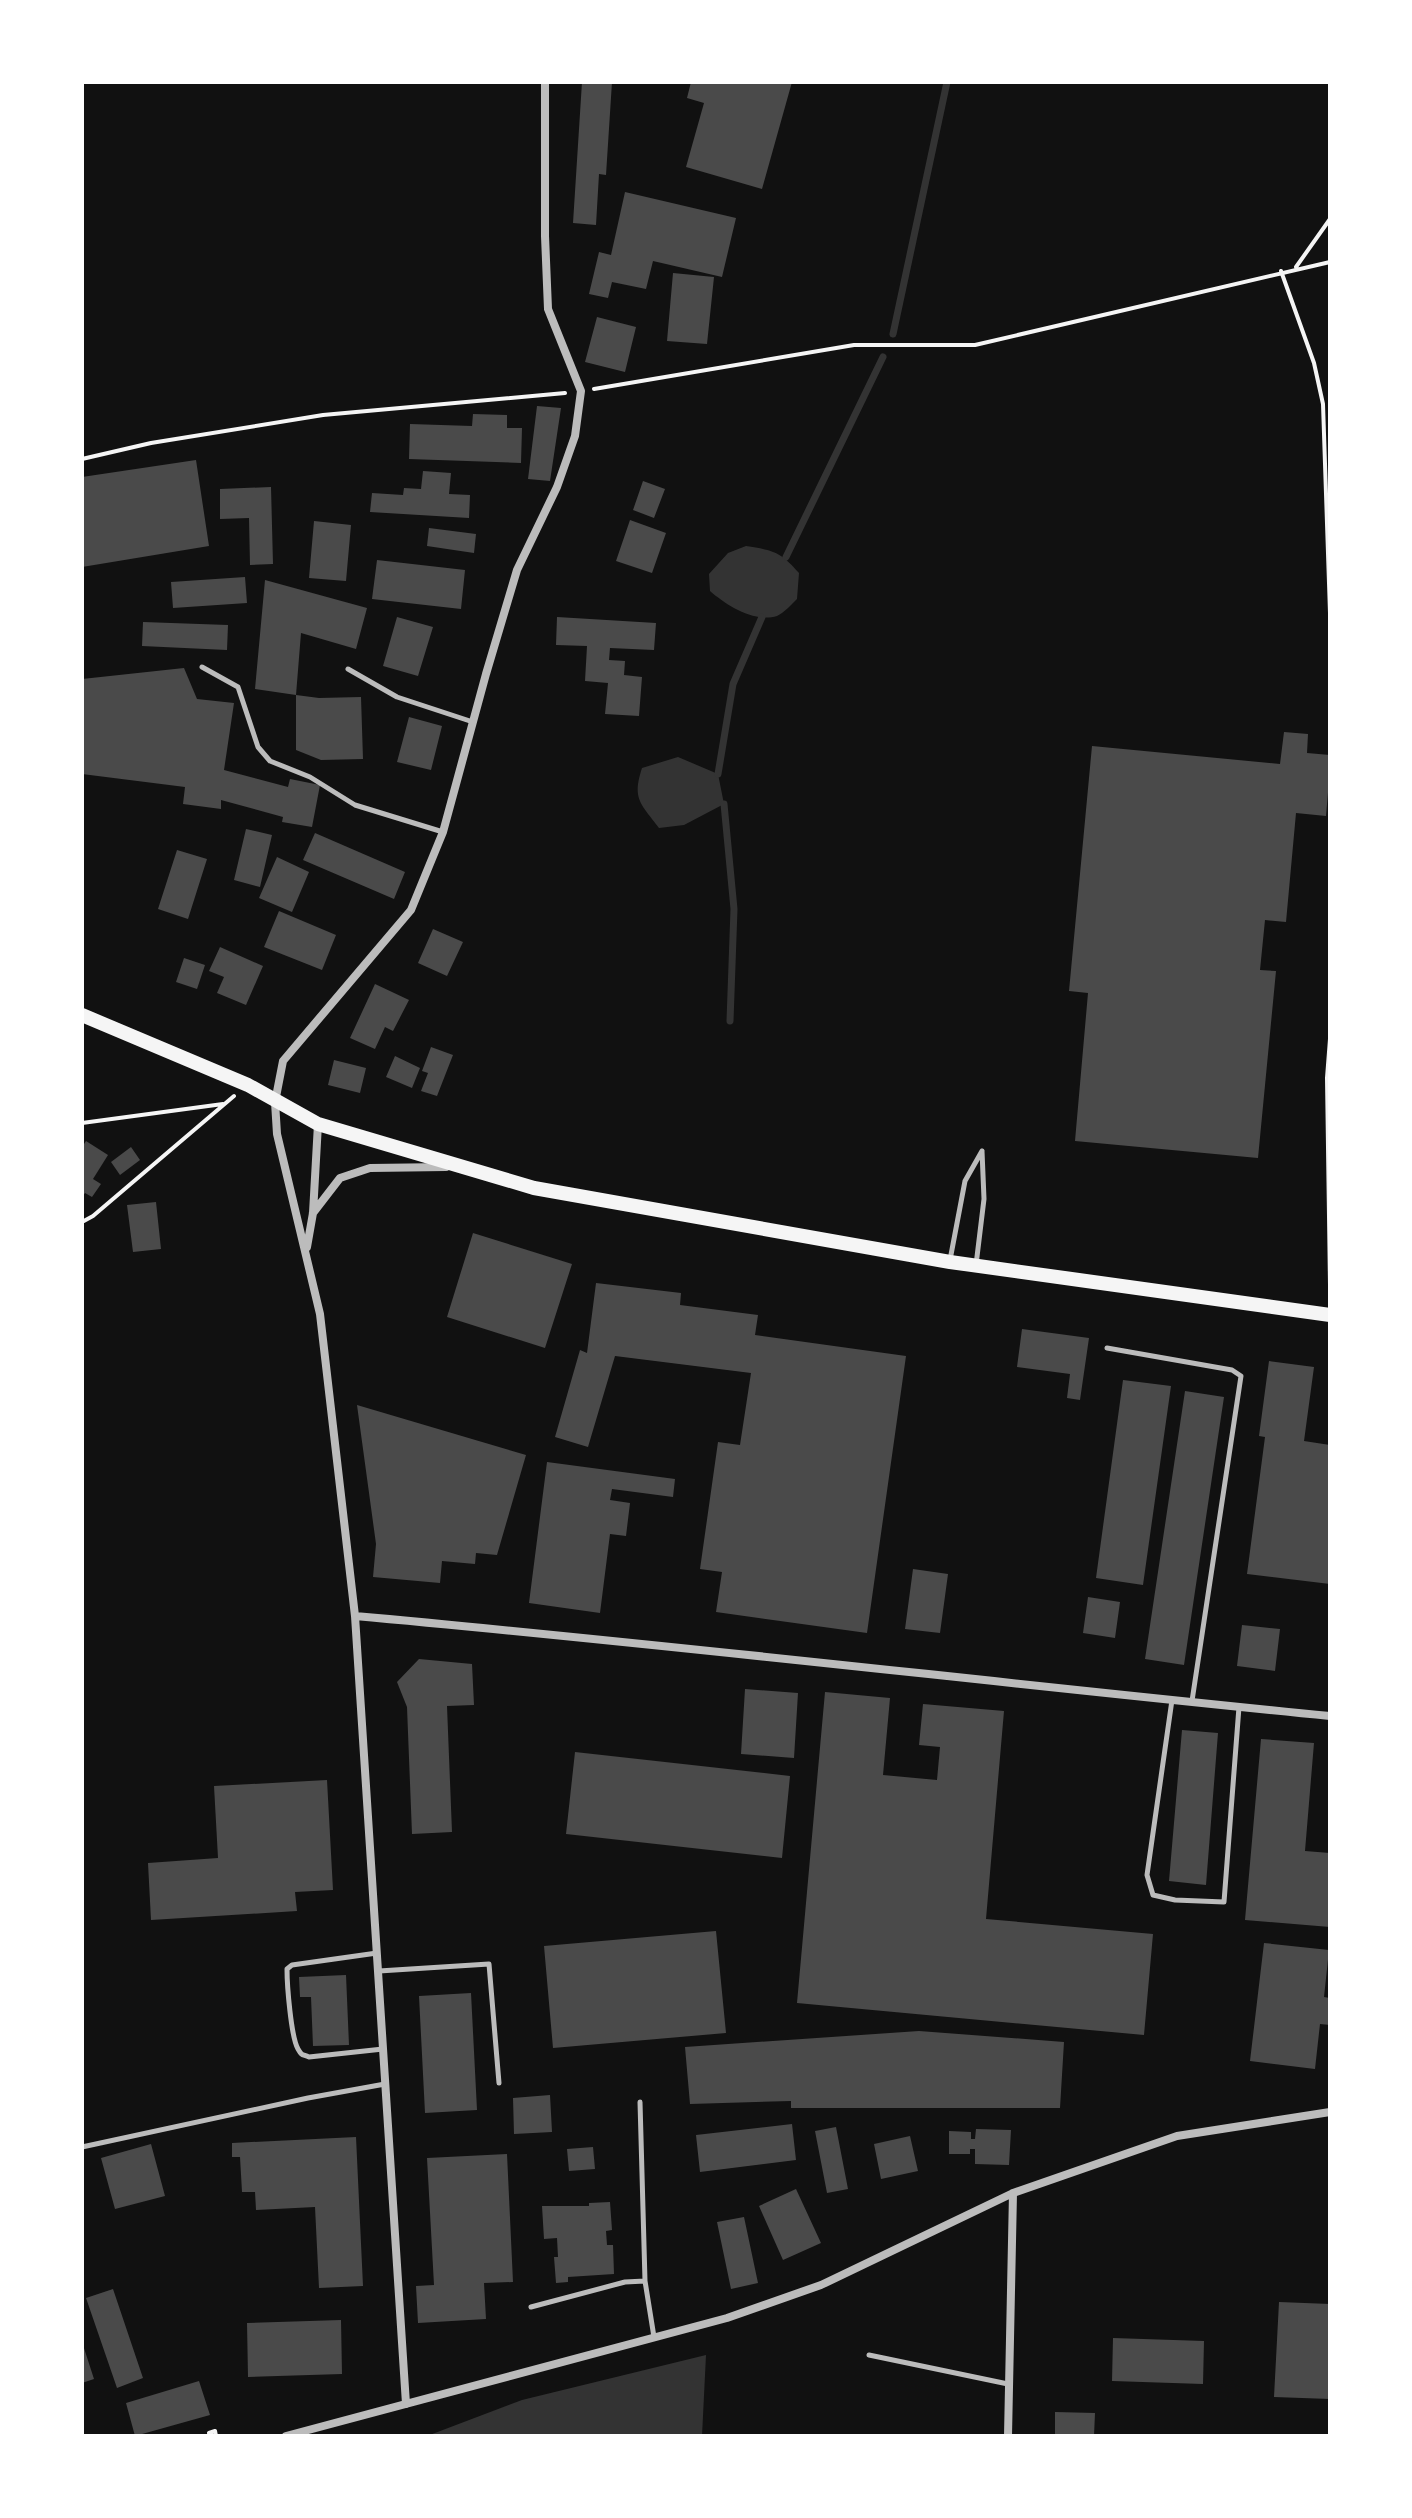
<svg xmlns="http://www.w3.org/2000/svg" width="1412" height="2518" font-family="Figtree,sans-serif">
<rect width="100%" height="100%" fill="#111"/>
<!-- water -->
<path fill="#333" d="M746 546C773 550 781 552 799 573L797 599C792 604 784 613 777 616 754 623 726 605 710 591L709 574 728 553Z
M678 757 718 774 724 804 684 825 659 828C640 803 632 799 642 768Z
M706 2355 702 2436H427L522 2400Z"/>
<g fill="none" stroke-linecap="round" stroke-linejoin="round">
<!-- stream -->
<path stroke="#333" stroke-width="7" d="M893 334 947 82
M786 557 883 357
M718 774 733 684 762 617
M724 804 734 909 730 1021"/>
</g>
<!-- building -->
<path fill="#4a4a4a" d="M582 82H612L606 175 599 174 596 225 573 223Z
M691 82H792L762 189 686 167 704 103 687 98Z
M625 192 736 218 722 277 653 261 646 289 612 282 608 298 589 294 599 252 611 255Z
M673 273 714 277 707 344 667 341Z
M597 317 636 327 625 372 585 362Z
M537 406 561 408 550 481 528 479Z
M473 414 507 415V428H522L521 463 409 459 410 424 472 426Z
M196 460 209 546 82 567V477Z
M423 471 451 473 449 494 470 495 469 518 370 512 372 493 403 495 404 488 421 489Z
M643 481 665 489 654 518 633 510Z
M271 487 273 564 250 565 249 518 220 519V489Z
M630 520 666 533 652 573 616 561Z
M314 521 351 525 346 581 309 578Z
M429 528 476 534 474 553 427 546Z
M377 560 465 570 461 609 372 599Z
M245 577 247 603 173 608 171 582Z
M265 580 367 608 356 649 301 633 296 695 319 698 361 697 363 759 321 760 296 750V695L255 689Z
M397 617 433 627 418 676 383 666Z
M557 617 656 623 654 650 610 648 609 660 625 661 624 675 642 677 639 716 605 714 608 683 585 681 587 646 556 645Z
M143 622 228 625 227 650 142 646Z
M184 668 197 699 234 703 224 770 288 787 290 779 320 785 312 827 282 822 283 817 221 800V809L183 804 185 787 82 774V679Z
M409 717 442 726 431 770 397 762Z
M1284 732 1308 734 1307 753 1330 755V769L1326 816 1296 813 1286 922 1265 920 1260 970 1276 971 1258 1158 1075 1141 1088 993 1069 991 1092 746 1280 764Z
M246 829 272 835 260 887 234 880Z
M315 833 405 872 394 899 303 860Z
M177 850 207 859 188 919 158 909Z
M277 857 309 872 292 912 259 898Z
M279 911 336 935 322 970 264 947Z
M433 929 463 942 447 976 418 963Z
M220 947 263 966 246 1005 217 993 224 977 209 971Z
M184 958 205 965 197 989 176 982Z
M375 984 409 1000 393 1031 385 1027 375 1049 350 1038Z
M431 1047 453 1055 437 1096 421 1091 428 1073 422 1071Z
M395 1056 420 1068 412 1088 386 1077Z
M334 1060 366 1068 360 1093 328 1085Z
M86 1141 108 1155 93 1179 101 1184 92 1197 85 1193 82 1197V1147Z
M131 1147 140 1160 120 1175 111 1162Z
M156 1202 161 1249 133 1252 127 1205Z
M473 1233 572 1264 545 1348 447 1317Z
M596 1283 681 1293 680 1305 758 1315 755 1335 906 1356 867 1633 716 1612 722 1572 700 1569 718 1442 740 1445 751 1373 615 1356 588 1447 555 1437 580 1350 587 1353Z
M1022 1329 1089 1338 1080 1400 1067 1398 1070 1374 1017 1367Z
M1269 1361 1314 1367 1304 1441 1330 1445V1584L1247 1574 1265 1437 1259 1436Z
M1123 1380 1171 1386 1143 1585 1096 1578Z
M1185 1391 1224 1397 1184 1665 1145 1659Z
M357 1405 526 1455 497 1555 476 1553 475 1564 442 1561 440 1583 373 1577 376 1544Z
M547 1462 675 1479 673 1497 612 1489 610 1500 630 1503 626 1536 610 1534 600 1613 529 1603Z
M913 1569 948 1574 940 1633 905 1629Z
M1088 1597 1120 1602 1115 1638 1083 1633Z
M1242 1625 1280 1629 1275 1671 1237 1666Z
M419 1659 472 1664 474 1705 447 1706 452 1832 412 1834 407 1707 397 1682Z
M745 1689 798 1693 794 1758 741 1754Z
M825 1692 890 1698 883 1775 937 1780 940 1747 919 1745 923 1704 1004 1711 986 1919 1153 1934 1144 2035 797 2003Z
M1182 1730 1218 1733 1206 1885 1169 1881Z
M1261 1739 1314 1743 1305 1851 1330 1853V1927L1245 1920Z
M575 1752 790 1776 782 1858 566 1834Z
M327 1780 333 1890 295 1892 297 1911 151 1920 148 1863 218 1858 214 1786Z
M716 1931 726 2033 553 2048 544 1946Z
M1264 1943 1329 1950 1324 1997 1330 1998V2025L1320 2024 1315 2069 1250 2061Z
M346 1975 349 2045 313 2046 311 1997H300L299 1977Z
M471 1993 477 2110 425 2113 419 1996Z
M919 2031 1064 2042 1060 2108H791V2101L690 2104 685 2047Z
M550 2095 552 2132 514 2134 513 2098Z
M792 2124 796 2160 700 2172 696 2135Z
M836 2127 848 2189 827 2193 815 2131Z
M976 2129 1011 2130 1009 2165 975 2164V2149H970V2154H949V2131L971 2132V2139H975Z
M910 2136 918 2171 881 2179 874 2144Z
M356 2137 363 2286 319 2288 315 2207 256 2210 255 2192H242L240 2157H232V2143Z
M151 2144 165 2196 115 2209 101 2158Z
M593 2147 595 2169 569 2171 567 2149Z
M507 2154 513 2282 484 2283 486 2319 418 2323 416 2286 434 2285 427 2158Z
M796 2189 821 2243 783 2260 759 2206Z
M610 2202 612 2230 606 2231 607 2245H613L614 2274 568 2277V2282L556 2283 554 2257H558L557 2238 544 2239 542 2206H589V2203Z
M744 2217 758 2283 731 2289 717 2222Z
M113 2289 143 2378 117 2388 86 2298Z
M1279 2302 1330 2304V2399L1274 2397Z
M341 2320 342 2374 248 2377 247 2323Z
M1113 2338 1204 2341 1203 2384 1112 2381Z
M83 2345 94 2379 82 2383V2346Z
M199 2381 210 2415 135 2436 126 2403Z
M1055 2412 1095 2413 1094 2436H1055Z"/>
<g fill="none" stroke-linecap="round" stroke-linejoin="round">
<!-- path -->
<path stroke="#f5f5f5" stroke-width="4" d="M1296 267 1330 219
M1281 271 1314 363 1323 404 1330 613
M594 389 854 345H975L1330 262
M82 459 151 443 323 415 565 393
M1330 1039 1327 1078 1330 1285
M82 1123 223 1104
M82 1222 93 1216 234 1096
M209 2433 215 2431 216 2436"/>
<!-- service -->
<path stroke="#bcbcbc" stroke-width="5" d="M202 667 238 687 258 747 270 761 310 777 355 805 443 832
M348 669 397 697 473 722
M950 1260 965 1181 982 1151
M976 1265 984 1199 982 1151
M1107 1348 1232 1370 1241 1376 1192 1701
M1172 1700 1147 1875 1153 1895 1175 1900 1224 1902 1239 1707
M377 1953 292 1965 287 1969C287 1985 291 2037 298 2049 302 2056 302 2054 309 2057L383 2049
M379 1971 489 1964 499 2083
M640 2102 645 2281 654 2337
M82 2147 308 2098 385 2084
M531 2307 625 2282 645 2281
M869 2355 1008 2384"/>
<!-- minor -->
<path stroke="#bcbcbc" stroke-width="8" d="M313 1213 340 1178 370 1168 446 1167
M307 1247 313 1213 318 1124
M355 1616C680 1645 1005 1684 1330 1716
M406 2404 355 1616 320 1314 277 1134 275 1102 283 1061 411 910 443 832 486 674 517 570 557 487 575 436 581 391 548 309 545 236V82
M286 2436 727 2318 821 2285 1013 2193 1177 2136 1330 2112
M1008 2436 1013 2193"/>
<!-- primary -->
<path stroke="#f5f5f5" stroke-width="14" d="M82 1015 248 1085 318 1124 534 1188 950 1262 1330 1315"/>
</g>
<!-- border -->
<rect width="1412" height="2518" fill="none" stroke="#ffffff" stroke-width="168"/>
</svg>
